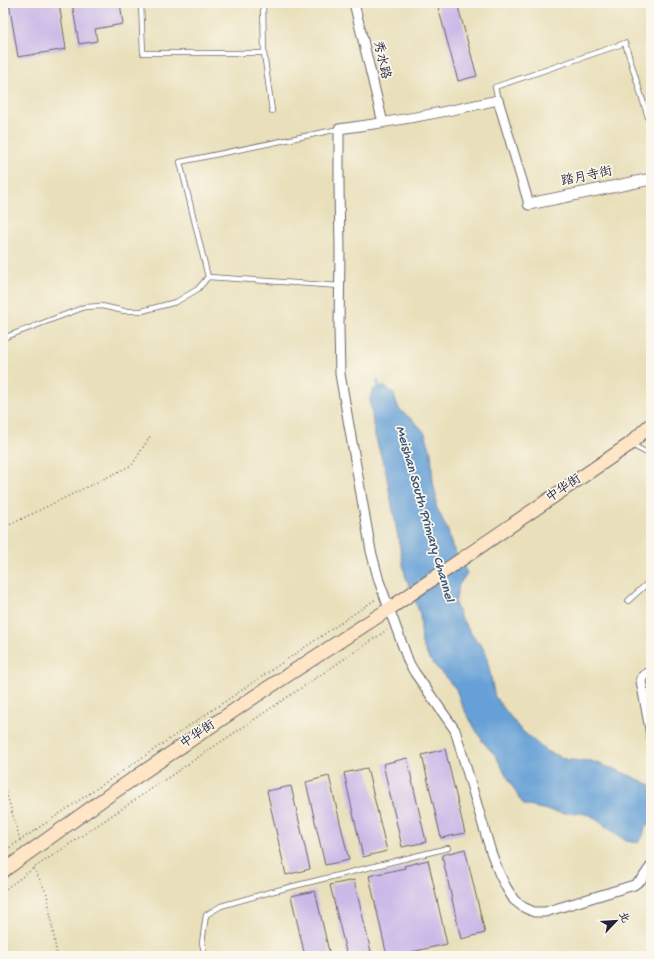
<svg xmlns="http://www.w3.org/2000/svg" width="654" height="959" font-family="'Gochi Hand','LXGW WenKai TC',sans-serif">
<rect width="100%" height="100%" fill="#fbf7ec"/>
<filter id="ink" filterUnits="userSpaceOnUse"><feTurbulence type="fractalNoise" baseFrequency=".025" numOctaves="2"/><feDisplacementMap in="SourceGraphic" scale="8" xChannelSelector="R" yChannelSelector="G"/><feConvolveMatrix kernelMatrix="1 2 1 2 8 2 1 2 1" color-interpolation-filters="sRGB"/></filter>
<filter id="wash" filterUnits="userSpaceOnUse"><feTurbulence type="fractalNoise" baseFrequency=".012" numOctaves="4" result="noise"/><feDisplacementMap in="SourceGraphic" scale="16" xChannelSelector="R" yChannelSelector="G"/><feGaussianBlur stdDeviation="0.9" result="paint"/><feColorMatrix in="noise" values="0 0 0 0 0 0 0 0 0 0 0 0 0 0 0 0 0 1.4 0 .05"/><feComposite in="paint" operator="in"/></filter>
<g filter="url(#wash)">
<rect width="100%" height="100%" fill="#e9e0bb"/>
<!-- water -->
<path fill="#66a0d6" stroke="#446188" d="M378 387H385L393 393 399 409 416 423 425 433 431 452 433 482 436 495V506L448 531 452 546 467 573 459 585 455 603 460 616 472 635 481 645 486 654 495 697 520 729 546 751 568 760 591 761 617 770 651 785V823L646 825 643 836 638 843 626 841 590 815 579 813H561L524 805 519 798 495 755 483 742 462 706 456 689 429 659 422 644 420 614 405 575 386 473 374 432 370 399 372 391Z"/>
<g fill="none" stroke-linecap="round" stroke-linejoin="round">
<!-- stream -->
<path stroke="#66a0d6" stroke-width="2.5" d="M377 380 380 389"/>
</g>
<g id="blocks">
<!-- building -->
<path fill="#cbb9e8" d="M9 3H59L66 49 18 57Z
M72 3H120L123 24 95 29 97 41 79 44Z
M437 3H457L477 76 458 81Z
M445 749 465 833 441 838 422 755Z
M407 758 426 842 402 847 383 764Z
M367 768 387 851 363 857 344 773Z
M329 776 349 860 325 865 306 782Z
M291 786 310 869 286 875 267 791Z
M465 849 485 933 461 939 442 855Z
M428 860 447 944 411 952 412 954 404 956H387L369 876 405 868 404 866Z
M354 880 372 956H347L330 885Z
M315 891 330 956H305L291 896Z"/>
</g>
</g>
<g filter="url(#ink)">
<use href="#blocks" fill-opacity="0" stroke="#686468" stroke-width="1"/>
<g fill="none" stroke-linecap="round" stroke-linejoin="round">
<!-- service casing -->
<g stroke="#686468" stroke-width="6">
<path id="service" d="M141 3 143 53H264
M263 3 264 53 272 111
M498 100 495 87 625 43 651 127
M208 277 340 286
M3 338 85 307 102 306 124 311H142L176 302 198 289 208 277 180 162 339 129
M632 445 651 455
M628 601 651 580
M205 956 202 943 206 915 221 906 274 891 448 848"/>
</g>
<!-- minor casing -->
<g stroke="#686468" stroke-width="11">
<path id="minor" d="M354 3 383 123
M529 204 498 100C446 112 393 122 339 129V185L340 251 339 328 340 374 371 551 379 581 409 663 415 673 455 730 491 852 499 873 506 887 514 900 523 907 534 912H545L634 885 642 879 651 866
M651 671 643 676 641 681 651 735"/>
</g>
<!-- tertiary casing -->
<g stroke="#686468" stroke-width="13">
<path id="tertiary" d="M529 204 651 179"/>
</g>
<!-- secondary casing -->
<g stroke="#686468" stroke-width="15">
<path id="secondary" d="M3 871 105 798 254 697 389 609 630 444 649 426"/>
</g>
<!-- path -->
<path stroke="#686468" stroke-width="1.5" stroke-dasharray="1 3" stroke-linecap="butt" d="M3 528 132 465 151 435
M3 781 20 840
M3 852 376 599
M34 868 47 894 57 956
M3 891 34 868 387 630"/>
<!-- service -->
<use href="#service" stroke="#fff" stroke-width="4.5"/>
<!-- minor -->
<use href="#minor" stroke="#fff" stroke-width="9"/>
<!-- tertiary -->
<use href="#tertiary" stroke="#fff" stroke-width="11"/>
<!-- secondary -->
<use href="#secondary" stroke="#fde5c5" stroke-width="13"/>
</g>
</g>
<g text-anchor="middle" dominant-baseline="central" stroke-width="3.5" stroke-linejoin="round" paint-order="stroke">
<!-- street labels -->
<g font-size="13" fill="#22223b" stroke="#fbf7ec">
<text transform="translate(381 60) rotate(77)">秀水路</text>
<text transform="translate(587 177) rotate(-12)">踏月寺街</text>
<text transform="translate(564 489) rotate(-34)">中华街</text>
<text transform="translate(198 735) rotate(-34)">中华街</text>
</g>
<!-- water labels -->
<g font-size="14" font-style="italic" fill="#3d5479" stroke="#fbf7ec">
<text transform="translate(424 514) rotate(74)">Meishan South Primary Channel</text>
</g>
</g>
<!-- margin -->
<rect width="654" height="959" fill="none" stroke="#fbf7ec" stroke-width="16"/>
<!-- north arrow -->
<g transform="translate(616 921) rotate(65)" stroke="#fbf7ec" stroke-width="3" paint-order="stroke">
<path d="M0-3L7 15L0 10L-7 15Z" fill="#22223b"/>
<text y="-6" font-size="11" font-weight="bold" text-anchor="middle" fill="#22223b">北</text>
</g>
</svg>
